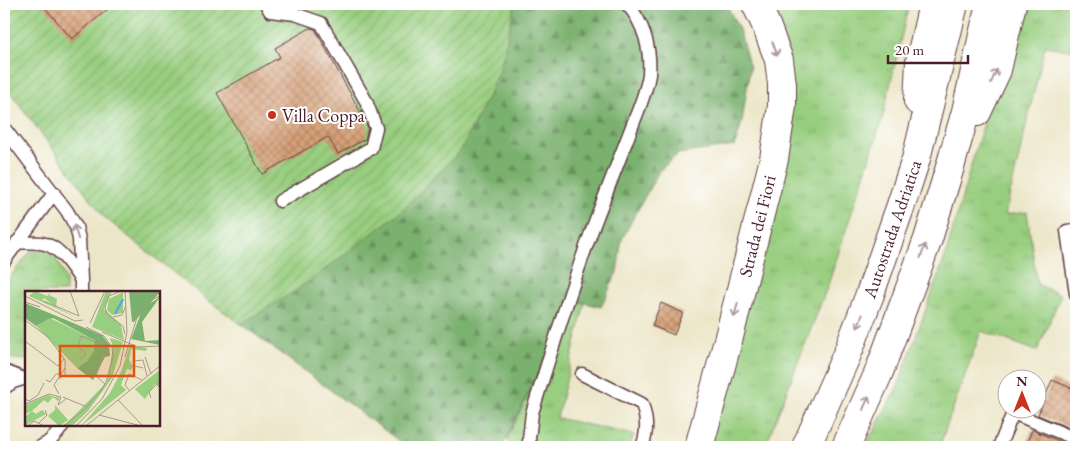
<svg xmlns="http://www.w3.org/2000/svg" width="1080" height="451" font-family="'EB Garamond',serif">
<defs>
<pattern id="grass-tufts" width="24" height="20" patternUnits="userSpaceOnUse" patternTransform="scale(1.25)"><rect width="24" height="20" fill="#98ce7f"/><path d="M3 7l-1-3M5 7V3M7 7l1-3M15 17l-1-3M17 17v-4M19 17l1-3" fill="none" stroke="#84b06e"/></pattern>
<pattern id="forest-firs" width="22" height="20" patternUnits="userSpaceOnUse" patternTransform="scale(1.25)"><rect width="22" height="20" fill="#7ab16e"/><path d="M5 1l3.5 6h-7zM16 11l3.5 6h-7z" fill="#668f5b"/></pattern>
<pattern id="garden-furrows" width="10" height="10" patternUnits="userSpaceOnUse" patternTransform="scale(1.25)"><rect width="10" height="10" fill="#98ce7f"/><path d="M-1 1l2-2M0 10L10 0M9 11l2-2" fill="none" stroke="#84b06e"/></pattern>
<pattern id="building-cross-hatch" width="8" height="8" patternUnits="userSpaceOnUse" patternTransform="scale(1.25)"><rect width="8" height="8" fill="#d7a178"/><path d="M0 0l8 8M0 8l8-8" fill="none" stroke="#b08363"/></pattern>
</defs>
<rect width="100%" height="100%" fill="#fff"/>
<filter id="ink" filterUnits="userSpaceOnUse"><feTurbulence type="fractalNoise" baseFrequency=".02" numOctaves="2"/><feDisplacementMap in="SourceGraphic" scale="10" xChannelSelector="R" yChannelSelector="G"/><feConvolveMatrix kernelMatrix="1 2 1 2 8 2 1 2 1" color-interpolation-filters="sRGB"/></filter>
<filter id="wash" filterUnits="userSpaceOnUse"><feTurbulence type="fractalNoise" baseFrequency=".0096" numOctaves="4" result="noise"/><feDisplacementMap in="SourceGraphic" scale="20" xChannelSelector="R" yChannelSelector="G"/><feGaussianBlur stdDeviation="1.12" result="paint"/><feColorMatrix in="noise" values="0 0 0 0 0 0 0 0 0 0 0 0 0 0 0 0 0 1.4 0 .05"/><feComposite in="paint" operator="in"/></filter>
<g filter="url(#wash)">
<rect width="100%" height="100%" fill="#ece6c8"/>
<!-- grass -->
<path fill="url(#grass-tufts)" stroke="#717655" d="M767 4H909L882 120 828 285 765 447H703L789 109Z
M1017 4H1076V51L1045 46 1005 215 1027 212 1037 284 1061 295 1037 351 981 331 939 447H865L897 388 945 257 975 152 998 78Z
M44 250 57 260 66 280V292H26V360L4 358V285L30 252Z
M574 300 585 303 557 418 634 435 629 447H510L507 439Z"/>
<!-- forest -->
<path fill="url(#forest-firs)" stroke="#62684c" d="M515 4H726L739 29 750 68 742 122 735 146 678 154 659 171 622 239 617 272 601 307 574 300 502 447H407L241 324 303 286 400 212 461 150 499 73Z"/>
<!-- garden -->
<path fill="url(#garden-furrows)" stroke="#717655" d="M4 4H515L499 73 461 150 400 212 303 286 241 324 209 301 104 217 4 84Z"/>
<g id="blocks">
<!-- building -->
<path fill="url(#building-cross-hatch)" d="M42 4H114L72 39Z
M310 28 315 29 362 115 368 128 365 139 338 154 328 137 262 174 217 93 280 57 275 48Z
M661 303 683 313 674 335 652 326Z
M1052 380 1076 390V425L1074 430 1038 415Z
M1032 430 1068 445 1067 447H1025Z"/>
</g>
</g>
<g filter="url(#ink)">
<use href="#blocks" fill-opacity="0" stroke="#623d43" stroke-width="1"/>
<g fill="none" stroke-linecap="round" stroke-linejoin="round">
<!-- service casing -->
<g stroke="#623d43" stroke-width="15">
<path id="service" d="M266 4 270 11 295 14 321 23 366 101 376 128 371 148 280 201
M4 128 67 211 76 227 79 239 81 280V292
M1076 230 1067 231 1076 294
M17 242C25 243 33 242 41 243 60 246 70 265 81 280
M4 261 54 193
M4 371 24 379
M582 374 642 404C647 420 648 431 642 447
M4 388 13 382 26 378
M40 447C51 442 57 435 63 425
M530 447 529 439 532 413C553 347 573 279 598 214 609 186 620 157 631 129 637 113 647 91 649 74 651 49 644 23 627 4
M999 447 1013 413 1076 439"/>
</g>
<!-- secondary casing -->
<g stroke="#623d43" stroke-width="30">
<path id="secondary" d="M699 447 730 333 774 159 782 106V84L779 60 766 25 756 4"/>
</g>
<!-- motorway casing -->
<g stroke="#623d43" stroke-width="30">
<path id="motorway" d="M918 101 920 61 933 4
M977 112 997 70 1012 4
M806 447 848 352 870 294 901 205 916 159 954 4
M846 447 879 372 928 239 950 167 966 111 990 4"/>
</g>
<!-- service -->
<use href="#service" stroke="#fff" stroke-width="12"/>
<!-- secondary -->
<use href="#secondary" stroke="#fff" stroke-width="28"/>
<!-- motorway -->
<use href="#motorway" stroke="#fff" stroke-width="28"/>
</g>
<!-- one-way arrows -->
<defs><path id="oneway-shaft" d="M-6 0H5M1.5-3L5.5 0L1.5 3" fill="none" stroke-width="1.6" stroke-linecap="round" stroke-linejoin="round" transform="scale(1.25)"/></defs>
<g stroke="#ae9aa0">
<use href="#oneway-shaft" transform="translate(775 49) rotate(70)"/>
<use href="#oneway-shaft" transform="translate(994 76) rotate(-66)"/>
<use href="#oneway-shaft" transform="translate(76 232) rotate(-107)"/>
<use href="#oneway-shaft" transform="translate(923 251) rotate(-70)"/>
<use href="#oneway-shaft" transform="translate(736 310) rotate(104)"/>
<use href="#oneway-shaft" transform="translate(860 321) rotate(111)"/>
<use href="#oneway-shaft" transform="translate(866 403) rotate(-66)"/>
</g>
</g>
<!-- markers -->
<circle fill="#c8321e" stroke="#fff" stroke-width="2" cx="272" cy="115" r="5"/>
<g text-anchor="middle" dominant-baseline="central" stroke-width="4" stroke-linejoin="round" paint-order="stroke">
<!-- poi labels -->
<g font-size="18" fill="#4a1f2b" stroke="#fff" text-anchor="start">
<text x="282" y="115">Villa Coppa</text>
</g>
<!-- street labels -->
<g font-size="18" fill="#4a1f2b" stroke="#fff">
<text transform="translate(757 226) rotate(-76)">Strada dei Fiori</text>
<text transform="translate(892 229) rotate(-71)">Autostrada Adriatica</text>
</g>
</g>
<!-- overview -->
<g transform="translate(25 291)">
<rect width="135" height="135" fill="#ece6c8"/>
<path d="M10 0 22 5 27 0 24 4 32 8 31 16 19 7 17 9 55 28 4 5ZM81 0H91L86 2 79 18 96 34 99 49 67 36ZM98 1V22L87 24 82 19 84 8ZM85 47 98 51 87 87 63 120 47 135H39L82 91 88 56ZM105 54 122 57 121 60 106 58 104 69 108 75 106 79 102 78 96 94 101 99 56 135 85 102 96 81ZM23 104 35 107 33 110 28 106 23 112 19 109 7 120 11 123 17 119 21 123 1 134 0 126 7 120 0 123V114ZM30 114 43 129 34 135 23 125 30 119Z" fill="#98ce7f"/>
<path d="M104 0 135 1 109 31H107ZM135 6 117 31 120 50 135 49V54L106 48 118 17ZM0 12 77 44 84 53 85 65 80 66 68 89 52 77 63 69 62 45 28 27 11 35 0 27Z" fill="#7ab16e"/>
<path d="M25 27 70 49 69 60 63 69 52 77 11 35ZM135 79V97L130 93 120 108 110 98Z" fill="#98ce7f"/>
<path fill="none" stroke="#5ba8d4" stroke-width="2.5" d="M90 23 98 8"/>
<path fill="none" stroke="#ab9689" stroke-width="1" d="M45 0 54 25M96 0 84 5 80 16 82 23 98 35 100 43M0 5 50 30 58 29M19 10 54 25M0 11 15 16M88 26 97 24 101 15M0 29 23 46 40 69V84L34 88M65 32 80 0M77 41 113 56 135 55M0 50 33 75 39 68M100 66 113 23 124 10 135 5M120 66 126 83M55 68 61 63 53 55 56 45 77 54 80 60 71 85 80 93M118 77 109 75 108 70 118 69 122 85M21 89 25 91 31 83H35M104 99 100 94 104 83 117 89M34 103 29 94 40 77M36 106 33 114 41 108M38 106 62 116M126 107 124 101 135 90M0 108 4 110 13 104 19 92M93 109 118 135M0 113 24 103 36 106M74 124 116 135M14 132 22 124 20 119M3 135 9 130 19 135M38 135 59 119 75 101 81 91 88 66 87 56 79 45 61 36M51 135 77 108 95 75 102 41 100 0M61 135 135 75"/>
<path fill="#e0560e" fill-opacity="0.15" stroke="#e0560e" stroke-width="2.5" d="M35 55H109V85H35Z"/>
<rect width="135" height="135" fill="none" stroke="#4a1f2b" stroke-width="2.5"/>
</g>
<!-- margin -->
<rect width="1080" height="451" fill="none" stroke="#fff" stroke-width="20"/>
<!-- north arrow -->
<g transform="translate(1022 394)"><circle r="24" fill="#ffffff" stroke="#b7a5aa"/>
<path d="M0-4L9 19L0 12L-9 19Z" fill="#c8321e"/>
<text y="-8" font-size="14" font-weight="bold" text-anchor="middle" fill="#4a1f2b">N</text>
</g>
<!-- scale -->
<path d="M888 55v8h80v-8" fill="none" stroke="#4a1f2b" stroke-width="2.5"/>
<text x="895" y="55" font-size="15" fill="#4a1f2b" stroke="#ffffff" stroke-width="4" paint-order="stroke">20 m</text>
</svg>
